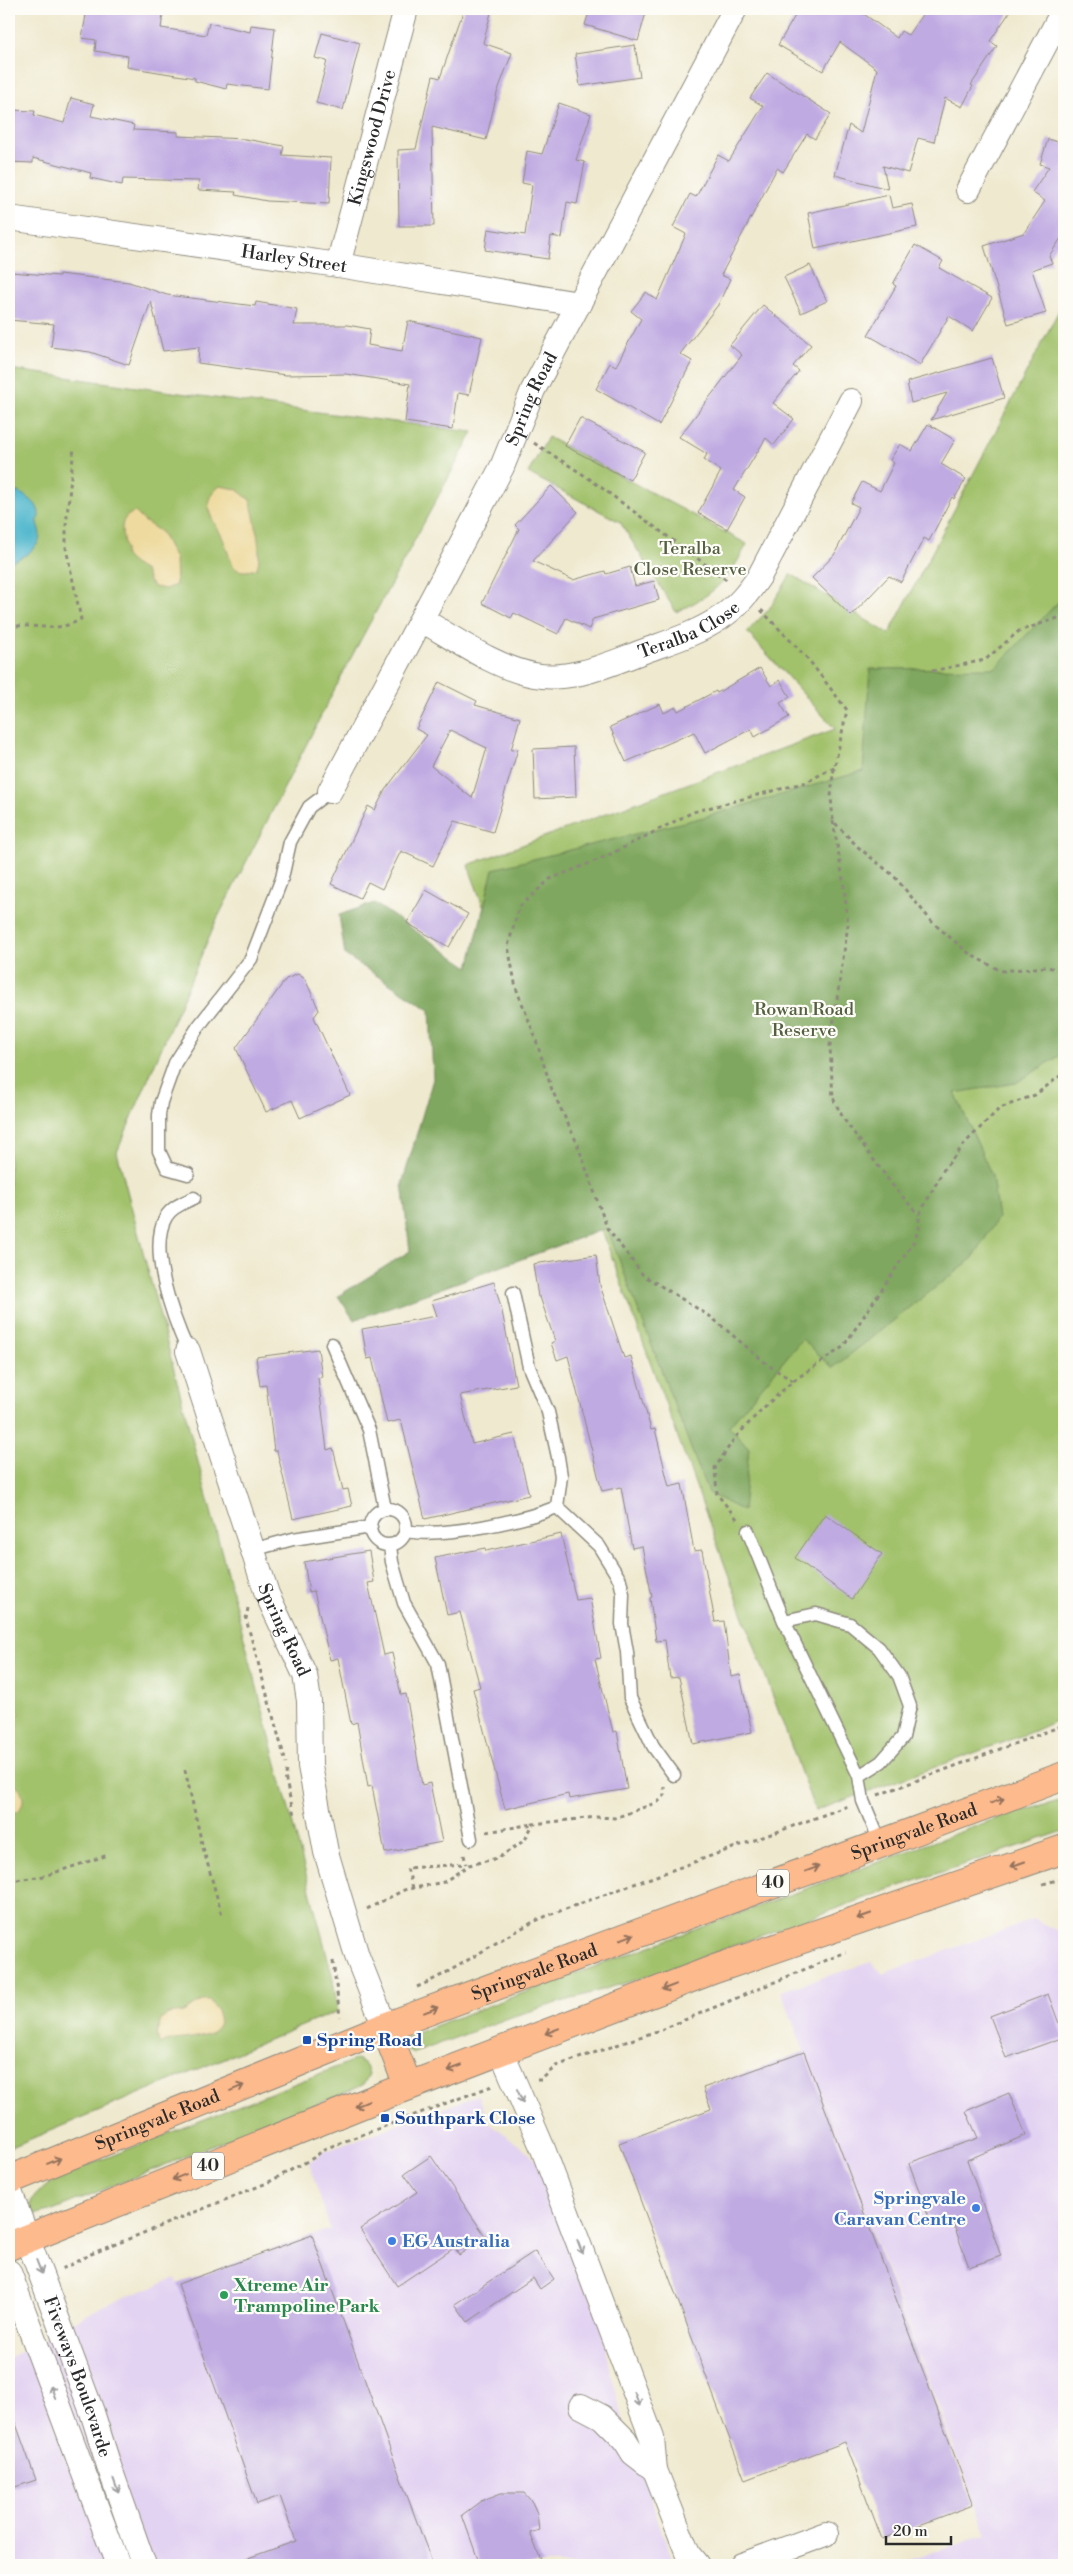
<svg xmlns="http://www.w3.org/2000/svg" width="1073" height="2574" font-family="'Libre Bodoni',serif">
<rect width="100%" height="100%" fill="#fdfcf7"/>
<filter id="ink" filterUnits="userSpaceOnUse"><feTurbulence type="fractalNoise" baseFrequency=".02" numOctaves="2"/><feDisplacementMap in="SourceGraphic" scale="10" xChannelSelector="R" yChannelSelector="G"/><feConvolveMatrix kernelMatrix="1 2 1 2 8 2 1 2 1" color-interpolation-filters="sRGB"/></filter>
<filter id="wash" filterUnits="userSpaceOnUse"><feTurbulence type="fractalNoise" baseFrequency=".0096" numOctaves="4" result="noise"/><feDisplacementMap in="SourceGraphic" scale="20" xChannelSelector="R" yChannelSelector="G"/><feGaussianBlur stdDeviation="1.12" result="paint"/><feColorMatrix in="noise" values="0 0 0 0 0 0 0 0 0 0 0 0 0 0 0 0 0 1.4 0 .05"/><feComposite in="paint" operator="in"/></filter>
<g filter="url(#wash)">
<rect width="100%" height="100%" fill="#efe9cf"/>
<!-- built -->
<path fill="#e3d3f2" d="M1034 1919 1064 1934V2565H899L987 2534 781 1991 871 1962 883 1974Z
M479 2095 488 2121 530 2154 541 2167 600 2319 618 2404 674 2565H9V2358L102 2306 176 2278 178 2284 330 2229 309 2163 321 2153Z"/>
<!-- green -->
<path fill="#a1c16a" stroke="#66764a" d="M1064 301V1717L1034 1731 815 1811 468 865 835 729 747 632 769 609 791 574 889 634Z
M9 369 286 408 473 432 345 669 216 921 117 1152 332 1974 338 2011 9 2148Z
M548 437 747 544C728 581 715 594 676 612L620 522 528 473Z
M1064 1800V1831L885 1891 652 1975 514 2016 420 2051 413 2053 408 2050 405 2044 409 2036 439 2024 1006 1815Z
M357 2059 366 2065 369 2074 363 2085 349 2091 50 2211 37 2214 30 2209C27 2193 65 2175 78 2169Z"/>
<!-- forest -->
<path fill="#80a75e" stroke="#566944" d="M1060 600H1064V1053L1016 1083 955 1093 992 1176 998 1218 973 1258 833 1368 802 1339 729 1426 749 1448 743 1511 708 1493 607 1228 354 1320 338 1296 410 1251 402 1184 433 1079 430 1010 345 955 339 915 374 903 469 967 493 869 704 817 863 771 870 669 995 668Z"/>
<!-- sand -->
<path fill="#eeda9e" stroke="#8c8264" d="M220 486 236 489 250 500C254 514 264 559 256 569 228 577 232 559 224 541 217 522 195 505 220 486Z
M135 512 144 521 161 532 175 559 176 585 165 589 155 587 150 583 145 571C137 566 131 563 126 557 123 553 126 553 125 549 123 535 116 518 135 512Z
M9 1693 12 1695 20 1714 9 1718Z
M9 1785H16C24 1792 26 1805 17 1812L9 1810Z
M202 2001H210L217 2010 220 2022C214 2043 175 2035 159 2045L157 2031 161 2020 168 2014 183 2012Z"/>
<!-- water -->
<path fill="#4eb6cc" stroke="#3c707c" d="M15 491C25 495 40 503 39 516 38 522 36 517 37 523 39 530 42 536 38 543 31 554 20 558 9 563V492Z"/>
<g id="blocks">
<!-- building -->
<path fill="#c0aae2" fill-rule="evenodd" d="M87 9H164L161 28 206 35 209 23 250 32 251 25 275 28 268 89 227 84 226 89 195 81V78L127 67 128 56 95 51 96 40 82 38Z
M464 9H492L483 43 512 53 497 93 486 140 432 127 434 226H399L398 150 416 149 433 76 440 78Z
M590 9H647L638 41 585 25Z
M799 9H857L897 38 901 31 908 35 926 9H1012L990 41 997 46 971 85 973 86 962 107 945 98 934 142 918 138 908 173 883 166 888 189 835 175 849 125 861 133 877 69 840 42 823 71 778 45Z
M322 33 360 43 343 110 316 103 327 61 315 58Z
M635 45 640 77 580 86 575 54Z
M767 73 831 114 815 139 807 134 783 172 777 168 721 275 730 279 718 305 680 354 692 361 659 425 596 389 610 363 616 366 641 319 631 311 646 292 657 300 686 234 673 227 690 194 696 197 718 155 729 161 763 106 750 98Z
M71 98 94 104 91 116 134 125 133 130 178 132V136L245 139 284 146 282 155 331 158 329 204 267 201 235 195 236 192 198 190 199 181 123 179 122 185 90 178 91 173 33 158V163L9 162V110L35 111 34 115 64 123Z
M559 103 591 114 576 160 585 162 577 204 567 202 562 238 551 236 548 259 485 250 488 229 525 235 532 185 522 183 527 151 542 154Z
M1048 139 1064 144V234L1049 256 1052 263 1032 270 1046 313 1008 324 984 246 1024 233 1045 201 1032 192 1049 167 1040 164Z
M889 195 892 208 912 204 917 227 815 249 808 213Z
M915 245 943 261 939 268 992 298 973 331 949 316 920 365 868 335 896 286 893 284Z
M810 265 827 301 801 313 784 277Z
M11 272 59 276V274L129 282 167 295 255 306 256 302 297 309 294 325H347L370 329 368 345 402 351 408 321 482 337 469 395 458 393 453 429 405 422 410 384 346 374 286 375 198 363 199 347 163 351 151 301 129 365 90 352 51 347 54 324 9 320Z
M763 305 811 345 793 366 799 371 773 403 794 419 774 445 766 438 734 490 745 497 727 529 698 513 721 471 704 460 707 454 679 437 742 355 730 345Z
M992 358 1004 398 931 420 947 393 911 403 907 382Z
M580 418 645 452 630 480 565 446Z
M928 424 955 440 941 464 966 479 954 499 952 497 929 541 924 538 901 582 889 576 851 616 812 578 834 555 859 507 851 503 862 482 880 491 894 463 890 460 900 444 912 451Z
M551 486 578 512 533 561 573 580 605 571 606 574 630 567 635 586 654 581 659 600 593 619 589 629 566 618 558 634 514 613 511 618 482 603 519 529 515 525Z
M760 668 771 686 780 680 790 697 780 703 789 717 755 737 751 729 705 753 694 732 626 762 610 727 660 704 664 713 676 707 678 711 716 691 717 693Z
M439 682 477 701 475 705 520 718 511 750 518 749 493 832 455 821 433 866 401 851 382 889 368 882 360 898 331 884 368 806 375 810 385 790 427 735 416 729ZM450 730 487 748 472 798 431 766Z
M574 747 576 797 535 799 533 749Z
M426 890 468 914 449 947 407 923Z
M298 974 305 979 319 1010 314 1017 350 1095 300 1118 292 1100 266 1112 236 1048 286 979Z
M596 1255 600 1285 624 1358 631 1356 651 1430 655 1429 669 1487 682 1484 694 1551 702 1550 715 1622 724 1621 731 1677 740 1675 752 1732 693 1744 679 1677 670 1678 665 1640 656 1641 650 1598 652 1597 642 1546 632 1548 621 1487 602 1491 568 1356 557 1360 551 1343 555 1341 540 1297H538L533 1264Z
M494 1282 502 1311 516 1385 460 1395 472 1444 514 1434 529 1495 425 1519 401 1420 387 1423 372 1358 367 1359 362 1329 437 1316 432 1301Z
M318 1349 322 1377 318 1378 327 1450 333 1448 343 1490 348 1489 352 1506 293 1519 277 1451H274L266 1385 260 1386 256 1357Z
M825 1514 882 1554 852 1599 795 1558Z
M561 1534 576 1600 590 1598 601 1658 595 1659 613 1732 617 1731 627 1789 569 1799 568 1794 505 1809 473 1689 480 1687 460 1612 447 1615 435 1558 485 1548 486 1551Z
M369 1551 374 1582 368 1583 384 1655 392 1653 401 1695 406 1694 422 1785 430 1783 442 1842 385 1853 372 1786 368 1787 357 1722 351 1724 338 1658 330 1660 314 1591 309 1592 304 1562Z
M1048 1994 1064 2037 1006 2058 990 2016Z
M804 2052 973 2505 882 2539 845 2442 745 2480 619 2143 711 2109 703 2088Z
M1009 2093 1026 2135 967 2160 1001 2256 969 2267 951 2217 931 2224 909 2163 978 2138 966 2111Z
M431 2156 486 2237 459 2255 454 2248 397 2286 360 2229 417 2192 404 2174Z
M312 2235 392 2455 433 2565H234V2563L296 2541 280 2496 257 2504 178 2284Z
M535 2251 554 2279 540 2289 533 2278 468 2322 455 2304Z
M9 2410H11L36 2480 9 2489Z
M501 2493H524L532 2502 537 2513 539 2530 530 2533 543 2565H480L462 2515 481 2501Z"/>
</g>
</g>
<g filter="url(#ink)">
<use href="#blocks" fill-opacity="0" stroke="#8d8a7d" stroke-width="1"/>
<g fill="none" stroke-linecap="round" stroke-linejoin="round">
<!-- lane casing -->
<g stroke="#8d8a7d" stroke-width="15">
<path id="lane" d="M188 1174 167 1168 159 1151V1115L161 1102 175 1063 198 1027 251 959 282 878 290 842 309 807 330 791
M513 1293 529 1367 548 1412 558 1457 561 1476 557 1507
M332 1344 369 1430 385 1509
M188 1351C174 1320 147 1249 166 1217 171 1207 185 1202 194 1198
M557 1507 599 1546 620 1580 623 1594 622 1624 627 1652 630 1698 653 1746 674 1775
M370 1527a18 18 0 1 1 36 0a18 18 0 1 1-36 0Z
M406 1531C443 1538 522 1521 557 1507
M748 1531 784 1621 859 1776 863 1801 881 1844
M390 1546 392 1562 404 1603 438 1664 471 1839
M252 1550 293 1539 371 1527
M784 1621 816 1614 850 1624 879 1648 899 1676 910 1706 903 1737 881 1762 859 1776"/>
</g>
<!-- street casing -->
<g stroke="#8d8a7d" stroke-width="26">
<g id="street">
<path d="M968 190 1064 9"/>
<path id="s1" d="M9 218 338 265 579 304"/>
<path id="s2" d="M338 265 406 9"/>
<path id="s3" d="M422 620C455 639 496 668 534 675 573 682 611 663 647 650 672 641 698 633 720 618 737 607 748 593 759 577L851 401"/>
<path id="s4" d="M330 791 502 467 533 390 735 9"/>
<path id="s5" d="M188 1351 267 1594 305 1675 309 1701 310 1766 326 1852 357 1956 385 2027"/>
<path d="M501 2051 543 2149 652 2438 655 2470 688 2554 697 2565"/>
<path id="s6" d="M9 2189 92 2412 109 2466 144 2565"/>
<path d="M9 2272 118 2565"/>
<path d="M581 2406 602 2417 625 2440 633 2453 655 2470"/>
<path d="M742 2565 826 2534"/>
</g>
</g>
<!-- highway casing -->
<g stroke="#8d8a7d" stroke-width="30">
<g id="highway">
<path d="M385 2027 408 2086"/>
<path id="s7" d="M9 2180 385 2027 1064 1776"/>
<path d="M9 2246 375 2099 715 1969 1064 1849"/>
</g>
</g>
<!-- path -->
<path stroke="#8d8a7d" stroke-width="3" stroke-dasharray="4 4" stroke-linecap="butt" d="M534 443 587 477 728 581
M761 610 808 659 847 710 833 774 831 797 833 821 858 847 894 876 933 923 971 955 1001 971 1046 967 1064 970
M9 627C35 622 55 635 81 619L66 548V526L74 447
M932 671 985 660 1019 631 1064 616
M833 821 844 886 848 925 830 1046 833 1098 843 1118 893 1186 919 1215
M793 1381 768 1365 711 1317 643 1275 607 1228 577 1143 552 1090 533 1031 516 988 508 946 519 907 550 879 607 856 693 812 807 782 834 767
M737 1519 717 1494 715 1468 734 1439 762 1409 793 1381 843 1347 913 1243 919 1229V1215L944 1169 968 1140 1000 1108 1035 1095 1064 1073
M248 1608 246 1619 286 1763
M185 1770 202 1844 222 1915
M287 1771 285 1777 294 1815
M878 1795 1064 1725
M487 1832 533 1824
M464 1855 466 1864
M9 1881 44 1876 108 1855
M1043 1884 1064 1878
M413 1888 407 1868 466 1864
M367 1909 404 1890 444 1882 469 1865 498 1858 525 1840 533 1824 596 1817 615 1818 658 1802 664 1796V1787
M333 1961 340 2017
M417 1987C464 1967 503 1934 549 1915L848 1806
M537 2080H541L556 2066 663 2029 846 1952
M62 2269 91 2254 267 2183 315 2157 324 2149 492 2086"/>
<!-- lane -->
<use href="#lane" stroke="#fff" stroke-width="12"/>
<!-- street -->
<use href="#street" stroke="#fff" stroke-width="24"/>
<!-- highway -->
<use href="#highway" stroke="#fcba8d" stroke-width="28"/>
</g>
<!-- one-way arrows -->
<defs><path id="oneway-shaft" d="M-6 0H5M1.5-3L5.5 0L1.5 3" fill="none" stroke-width="1.6" stroke-linecap="round" stroke-linejoin="round" transform="scale(1.25)"/></defs>
<g stroke="#94725c">
<use href="#oneway-shaft" transform="translate(997 1801) rotate(-20)"/>
<use href="#oneway-shaft" transform="translate(1018 1864) rotate(161)"/>
<use href="#oneway-shaft" transform="translate(812 1869) rotate(-20)"/>
<use href="#oneway-shaft" transform="translate(864 1916) rotate(161)"/>
<use href="#oneway-shaft" transform="translate(627 1937) rotate(-20)"/>
<use href="#oneway-shaft" transform="translate(669 1987) rotate(159)"/>
<use href="#oneway-shaft" transform="translate(431 2010) rotate(-21)"/>
<use href="#oneway-shaft" transform="translate(552 2031) rotate(159)"/>
<use href="#oneway-shaft" transform="translate(455 2068) rotate(159)"/>
<use href="#oneway-shaft" transform="translate(237 2088) rotate(-22)"/>
<use href="#oneway-shaft" transform="translate(362 2104) rotate(158)"/>
<use href="#oneway-shaft" transform="translate(54 2161) rotate(-22)"/>
<use href="#oneway-shaft" transform="translate(179 2177) rotate(158)"/>
</g>
<g stroke="#a0a0a0">
<use href="#oneway-shaft" transform="translate(520 2096) rotate(66)"/>
<use href="#oneway-shaft" transform="translate(580 2247) rotate(69)"/>
<use href="#oneway-shaft" transform="translate(39 2267) rotate(69)"/>
<use href="#oneway-shaft" transform="translate(53 2392) rotate(-110)"/>
<use href="#oneway-shaft" transform="translate(637 2399) rotate(69)"/>
<use href="#oneway-shaft" transform="translate(116 2486) rotate(70)"/>
</g>
</g>
<!-- markers -->
<g fill="#1a4fb4" stroke="#fdfcf7" stroke-width="2">
<rect x="302" y="2035" width="10" height="10" rx="2.5"/>
<rect x="380" y="2113" width="10" height="10" rx="2.5"/>
</g>
<g fill="#3f7fe0" stroke="#fdfcf7" stroke-width="2">
<circle cx="976" cy="2208" r="5"/>
<circle cx="392" cy="2241" r="5"/>
</g>
<circle fill="#2e9e5b" stroke="#fdfcf7" stroke-width="2" cx="224" cy="2295" r="5"/>
<g text-anchor="middle" dominant-baseline="central" stroke-width="4.5" stroke-linejoin="round" paint-order="stroke">
<!-- shield labels -->
<g fill="#fdfcf7" stroke="#6a6a68" stroke-width="1">
<rect x="757" y="1869.5" width="32" height="27" rx="4"/>
<rect x="192" y="2152.5" width="32" height="27" rx="4"/>
</g>
<g font-size="16" font-weight="bold" fill="#2b2b2b">
<text x="773" y="1883">40</text>
<text x="208" y="2166">40</text>
</g>
<!-- street labels -->
<g font-size="18" fill="#2b2b2b" stroke="#fdfcf7">
<text stroke="none"><textPath href="#s2" startOffset="132">Kingswood Drive</textPath></text>
<text stroke="none"><textPath href="#s1" startOffset="288">Harley Street</textPath></text>
<text stroke="none"><textPath href="#s4" startOffset="441">Spring Road</textPath></text>
<text stroke="none"><textPath href="#s3" startOffset="289">Teralba Close</textPath></text>
<text stroke="none"><textPath href="#s5" startOffset="295">Spring Road</textPath></text>
<text stroke="none"><textPath href="#s7" startOffset="970">Springvale Road</textPath></text>
<text stroke="none"><textPath href="#s7" startOffset="565">Springvale Road</textPath></text>
<text stroke="none"><textPath href="#s7" startOffset="160">Springvale Road</textPath></text>
<text stroke="none"><textPath href="#s6" startOffset="200">Fiveways Boulevarde</textPath></text>
</g>
<!-- park labels -->
<g font-size="18" fill="#546041" stroke="#fdfcf7">
<text x="690" y="548">Teralba<tspan x="690" dy="21">Close Reserve</tspan></text>
<text x="804" y="1009">Rowan Road<tspan x="804" dy="21">Reserve</tspan></text>
</g>
<!-- transit labels -->
<g font-size="18" font-weight="bold" fill="#164399" stroke="#fdfcf7" text-anchor="start">
<text x="317" y="2040">Spring Road</text>
<text x="395" y="2118">Southpark Close</text>
</g>
<!-- shop labels -->
<g font-size="18" font-weight="bold" fill="#366cbe" stroke="#fdfcf7" text-anchor="end">
<text x="966" y="2198">Springvale<tspan x="966" dy="21">Caravan Centre</tspan></text>
<text x="402" y="2241" text-anchor="start">EG Australia</text>
</g>
<!-- leisure labels -->
<g font-size="18" font-weight="bold" fill="#27864d" stroke="#fdfcf7" text-anchor="start">
<text x="234" y="2285">Xtreme Air<tspan x="234" dy="21">Trampoline Park</tspan></text>
</g>
</g>
<!-- margin -->
<rect width="1073" height="2574" fill="none" stroke="#fdfcf7" stroke-width="30"/>
<!-- scale -->
<path d="M886 2536v8h65v-8" fill="none" stroke="#2b2b2b" stroke-width="2.5"/>
<text x="893" y="2536" font-size="15" fill="#2b2b2b" stroke="#fdfcf7" stroke-width="4" paint-order="stroke">20 m</text>
</svg>
